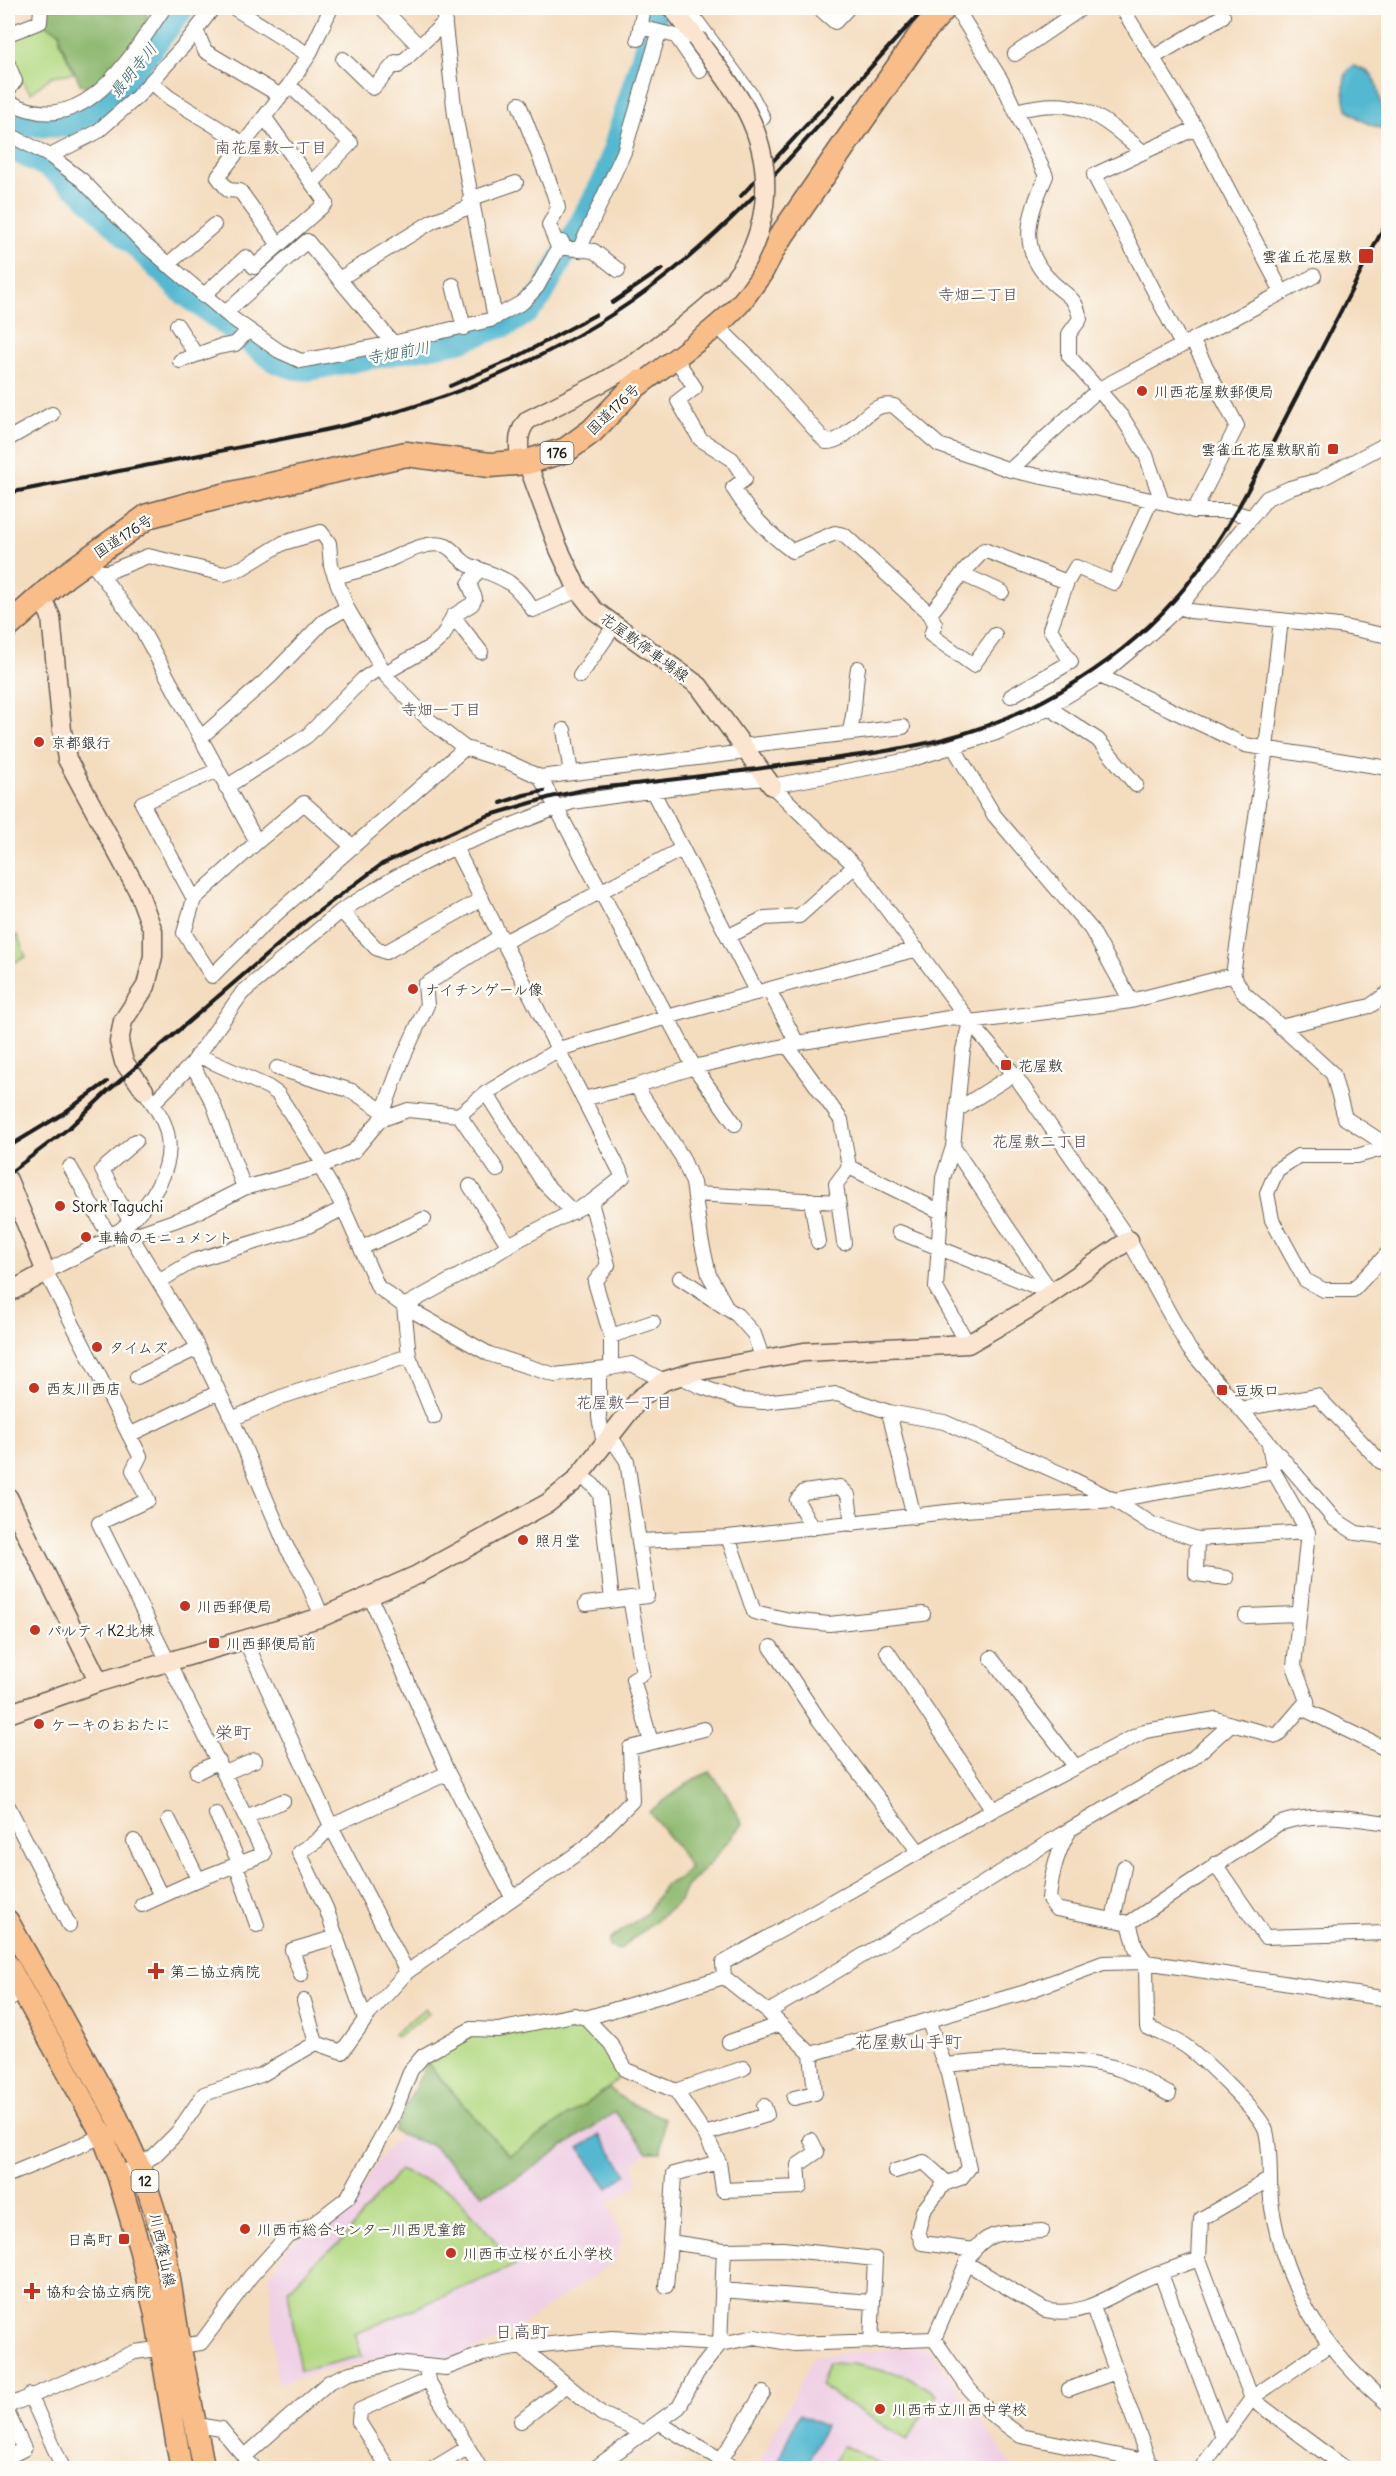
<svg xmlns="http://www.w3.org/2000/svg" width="1396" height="2476" font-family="Delius,'Klee One',sans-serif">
<rect width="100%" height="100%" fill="#fdfcf7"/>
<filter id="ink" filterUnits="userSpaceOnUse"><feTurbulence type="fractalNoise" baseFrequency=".0167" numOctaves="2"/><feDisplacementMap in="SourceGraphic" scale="12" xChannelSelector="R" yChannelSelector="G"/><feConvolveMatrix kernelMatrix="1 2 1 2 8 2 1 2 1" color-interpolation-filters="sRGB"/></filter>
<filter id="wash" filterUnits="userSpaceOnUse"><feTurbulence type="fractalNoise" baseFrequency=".008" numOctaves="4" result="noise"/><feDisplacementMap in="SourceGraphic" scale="24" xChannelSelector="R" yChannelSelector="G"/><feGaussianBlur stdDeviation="1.35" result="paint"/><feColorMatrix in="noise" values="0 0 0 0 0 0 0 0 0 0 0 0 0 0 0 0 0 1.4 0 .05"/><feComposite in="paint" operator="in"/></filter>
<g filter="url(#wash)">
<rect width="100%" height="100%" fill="#f4dcbe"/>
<!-- built -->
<path fill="#f0d0e5" d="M616 2112 647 2152 634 2164 638 2184 608 2204 622 2238 615 2261 499 2340 441 2362 397 2354 277 2383 269 2277 290 2244 353 2202 383 2153 400 2135 432 2145 483 2194 511 2182Z
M915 2347 932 2351 1014 2468H772L760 2461 814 2356Z"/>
<!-- green -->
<path fill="#b4d983" stroke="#687a50" stroke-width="1.5" d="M43 23 60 32V42L74 73 52 76 31 93C17 77 8 60 8 38Z
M17 935 26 957 8 965V940Z
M425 2008 429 2013 397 2037 394 2034Z
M571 2018 586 2022 625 2072 608 2088 509 2156 427 2063 470 2036Z
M399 2170 453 2192 516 2265 355 2334 362 2356 300 2371 288 2290 321 2256 338 2245Z
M828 2363 853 2364 907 2376 936 2394 907 2440 820 2386Z
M843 2445 887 2468H831Z"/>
<!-- forest -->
<path fill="#8fb971" stroke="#566a46" stroke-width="1.5" d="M47 8H140L147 14C144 42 113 69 93 88L81 85 60 41V32L43 23Z
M710 1772 726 1793 742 1824 712 1861 686 1887 680 1901 619 1950 609 1947V1940L647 1913 665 1885 680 1878 690 1867 680 1851 649 1812 694 1779Z
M427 2063 509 2156 609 2088 626 2101 664 2118 661 2152H647L615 2112 511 2182 483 2194 432 2145 400 2135 394 2130Z"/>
<!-- water -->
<path fill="#52b8d0" stroke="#376a76" stroke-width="1.5" d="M1353 66C1381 72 1377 88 1382 109 1383 116 1385 122 1386 128 1376 130 1352 116 1347 108 1343 95 1341 73 1353 66Z
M599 2135 627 2174 608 2188 579 2148Z
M799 2414 825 2426 806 2468 779 2459Z"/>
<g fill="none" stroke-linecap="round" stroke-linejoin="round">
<!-- river -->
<path stroke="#52b8d0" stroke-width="24" d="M8 113 25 125 67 126 104 106 133 73 183 8
M8 147 49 167 83 193 181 291 275 361 296 368 308 369 459 341 508 324 527 312 541 296 605 179 658 8"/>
</g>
</g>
<g filter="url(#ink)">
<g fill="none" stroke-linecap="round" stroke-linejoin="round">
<!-- street casing -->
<g stroke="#685f55" stroke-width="16">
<path id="street" d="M234 8 309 55
M382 8 419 46
M443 8 455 115 495 318
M687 8 751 95 763 118
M819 8 835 22 848 8
M956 8 1001 80 1046 176C1029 215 1016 249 1053 283 1068 297 1076 297 1080 319L1069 334V356L1122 417 1146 455 1162 502
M1122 8 1196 128
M640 27 676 36 700 71
M196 30 205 51 281 96
M8 34 40 22 41 8
M638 39 644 8
M1015 54 1082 8
M1154 57 1223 16
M343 59 373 88 396 62 398 66 445 22
M8 64 15 81 8 90
M151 82 170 98 244 144
M289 85 351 143 312 183
M8 101C83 143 128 60 164 8
M519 104 554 194 558 208 549 225 558 247 594 251 618 270
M1016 111C1078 95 1098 114 1143 152
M8 134 50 156 82 180 144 244 229 316 279 351 301 361 393 343 490 320 523 302 537 287 562 242
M50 156 97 132 137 97 186 43 213 8
M470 199 516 183
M279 245 240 191 228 190 218 177 289 85 309 55 331 8
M579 250 624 152 659 33
M167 265 214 225
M339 279 433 221 472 206
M453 285 464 328
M203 296 246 257 254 267 326 203 265 118
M225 313 307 241 393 343
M177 325 196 355
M716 325 760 368 826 442C853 442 866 399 894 406L939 445 1010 470 1165 503 1194 511H1229L1250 517
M1192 340 1237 426 1194 511
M1182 345 1094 175 1196 128 1282 292
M674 356 695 388 678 401 700 439 732 459 745 479 733 488C749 514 768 533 792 551L835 533 844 535 930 614 935 624 931 635 973 665 995 635
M180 361 218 347 235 344 249 330
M8 439 52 414
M1010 470 1099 389 1314 276
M96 568 142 630 257 842 194 899
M100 572H108L148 556 224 574 242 568 283 543 321 532 329 543 331 566 347 608 387 677 429 720 465 748 506 761 540 777 746 752
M962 574 984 550 1067 582 1076 567 1114 583 1151 500
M335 577C349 573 362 570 375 566 394 559 426 538 446 546 456 551 460 562 471 566 504 579 512 578 533 610L578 590
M1179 607 1190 611 1339 626 1388 636
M930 614 962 574 1002 592
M453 616 481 652
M1281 620 1266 748 1233 975 1243 992 1333 1074 1345 1118 1379 1140 1378 1150 1357 1156H1298L1277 1170 1267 1193 1272 1220 1305 1280 1324 1290H1353L1388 1253
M385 673 432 646 443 636 453 616 472 604 475 598 469 584 479 569
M580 676 614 626
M1100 676 1245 745 1388 768
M1011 696 1071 662 1050 629 1067 582
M1048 707 1098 740 1136 785
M564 730 571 773
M849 733C856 713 854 690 858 668
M200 738 271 676 323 622 347 608
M742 746 903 727
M216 771 142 803 194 899 184 933 212 976 259 929 465 748
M540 777 694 1067 735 1124
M772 786 855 866 970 1022 1014 1074 1129 1240 1189 1349 1334 1519 1356 1533 1388 1537
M772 786 909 760 996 733 1035 715 1100 676 1143 640 1179 607 1267 498 1290 488 1319 480 1388 443
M226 787 307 736 363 679 381 667
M652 790 757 993
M257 842 304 803 353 847
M341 911 376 948 386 952 482 899
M729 936 765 918 799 916 855 866
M504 942 682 849
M769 990 797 1043
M1131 1001 1233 975
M1280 1027 1370 1006 1388 993
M787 1045 841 1120 849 1167
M197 1055 268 1087 278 1094 324 1165
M192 1064 213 1103 244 1188
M277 1068 352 1091 383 1111
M636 1086 682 1157 693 1183 701 1239 709 1275 727 1308
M486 1093 543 1182 573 1212
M583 1099 636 1086 694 1067 797 1043 955 1017 970 1022 1131 1001 1091 929 994 815 954 748
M153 1103 192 1064 242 993 341 911 394 878 455 847 572 802 698 784 766 778
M957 1110 1014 1074
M459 1115 497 1170
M380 1120 403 1058 427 1005 425 985 501 936
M70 1167 110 1237
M320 1167 340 1201 378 1287 404 1306 489 1354 555 1375 605 1369 632 1364 664 1381
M470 1186 509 1246
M695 1194 838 1202
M811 1200 818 1242
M591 1202 608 1265 595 1282 611 1336V1368
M129 1219 102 1170 136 1141
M116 1232 131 1236 191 1215 244 1188 320 1167 354 1151 380 1120 408 1110 459 1115 486 1093 559 1049 667 1017 917 949
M899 1232 1052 1293 953 1147
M131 1236 194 1340 232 1419 287 1548 307 1581 322 1617
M844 1243 836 1184 849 1167 941 1212
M361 1248 424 1219
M680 1278 737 1315 754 1334 763 1360
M160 1281 193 1261 308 1226 342 1209
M611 1336 653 1322
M968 1344 936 1288 943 1178 953 1147 963 1050 970 1022
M409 1356 434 1417
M599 1370V1417L604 1444
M680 1376 699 1386 740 1400 763 1402 837 1394 889 1412 944 1422 1064 1475 1114 1500 1152 1524 1197 1539 1308 1532
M137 1377 198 1348
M1240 1409 1317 1396 1381 1462
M889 1412 914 1517
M232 1419 281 1397 409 1356 404 1306 475 1267 516 1241 591 1202 623 1177 455 847
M129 1435 219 1392
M579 1475 593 1485 600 1494 612 1600
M812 1528 797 1500 804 1492 840 1487 848 1495 852 1524
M728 1537 754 1612 790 1620 829 1624 923 1614
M1197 1539 1196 1574 1227 1578
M640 1541 728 1537 964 1510 1114 1500 1274 1472 1269 1444
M370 1596 448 1773 512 1897
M630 1598 643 1673 633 1679 651 1742
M586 1604 647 1596 627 1461 610 1436
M1246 1616 1299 1614
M245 1640 332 1828 407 1972
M771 1647 819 1720 919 1852
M887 1651 993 1810
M991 1658 1075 1766
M1307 1701 1308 1711 1388 1750
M197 1772 219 1761
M225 1773 255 1760
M8 1806 69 1925
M216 1814 240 1864
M246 1817 283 1801
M169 1820 198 1879
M1070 1830C1057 1851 1051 1875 1049 1899L1056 1909 1129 1923 1136 1948 1146 1962 1147 2027C1159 2033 1173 2038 1184 2045 1200 2056 1261 2113 1266 2131 1272 2155 1268 2183 1272 2208 1285 2288 1326 2354 1388 2404
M134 1841 161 1896
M1215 1864 1265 1937 1387 1933
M236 1865 257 1925
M142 1905 197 1880 264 1854 99 1523 148 1500 133 1470 140 1456 46 1272C67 1260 91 1250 111 1237 146 1212 183 1166 163 1121 158 1110 150 1099 144 1090
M1113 1920 1124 1867
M1129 1923 1278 1824C1315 1811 1350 1818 1388 1823
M301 1975 292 1950 337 1937
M724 1977 723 1963 993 1810 1145 1731 1216 1719 1231 1724
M8 2000 23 1992
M304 2001 316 2043
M768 2012 811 2054 1026 1992 1103 1963 1146 1962 1388 1999
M586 2018 611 2044 626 2070 676 2091 705 2134 719 2162 674 2174 670 2242 724 2250 783 2249 875 2259 871 2342
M365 2019 326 1908 299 1852 317 1841 331 1826 448 1773
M928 2020 948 2074 969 2168 961 2178 944 2184 923 2211 918 2231 922 2243 974 2250
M729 2042 780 2024
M945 2065C999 2060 1067 2053 1119 2069 1137 2075 1153 2086 1169 2094
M676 2091 744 2068
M794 2098 815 2093 811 2054
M705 2134 767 2115 764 2106
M719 2162 723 2190 800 2187 798 2165 817 2152 811 2140
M895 2171 924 2162 947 2183
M8 2175 103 2136
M118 2176 154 2156 177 2133 204 2094 261 2075 316 2043 342 2052 369 2014 407 1972 585 1848 632 1801 630 1748 704 1729
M1199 2259 1201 2219 1270 2179
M966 2263 1045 2310C1086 2319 1115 2291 1150 2277 1166 2270 1183 2265 1199 2259L1252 2399 1345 2468
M1161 2274 1223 2438
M666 2286 670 2242
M722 2290 871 2302
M1093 2307 1149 2462
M934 2339 969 2257C989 2226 1009 2234 1042 2231
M521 2347 602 2414 644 2433
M427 2374 428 2380 480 2468
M1069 2389 1116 2372
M30 2395 63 2468
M8 2406 135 2352 201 2343 250 2277 288 2235 312 2225 348 2197 393 2116 411 2070 423 2056 471 2029 498 2030 574 2015 586 2018 724 1977 768 2012 966 1894 1062 1834 1193 1758 1231 1724 1277 1736 1307 1701 1294 1666 1308 1532 1274 1472
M8 2414 24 2449 8 2457
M521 2421 567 2385
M659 2423 735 2468
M197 2425 221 2429 254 2468
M244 2457 329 2382 350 2373 395 2363 446 2368 483 2354 521 2347 612 2338 720 2344 724 2250
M721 2460 763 2393
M388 2468 359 2422 360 2410 428 2380
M434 2468 467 2448
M595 2468 679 2407 697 2373 720 2344 755 2337 794 2344 934 2339 968 2388 991 2414 1021 2436 1149 2462 1160 2468
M1201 2468 1253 2397 1329 2345"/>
</g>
<!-- secondary casing -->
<g stroke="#685f55" stroke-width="21">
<path id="secondary" d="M672 8 696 38
M527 462 558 547 578 590 594 610 699 686 772 786
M520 463C519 446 516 433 528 420L603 382 637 362
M41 595 51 617 62 730 67 759 138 891 153 931V956L146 986 123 1021 119 1042 124 1062 144 1090
M8 1180 46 1272
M8 1293 46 1272
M8 1497 99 1682
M8 1714 99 1682 322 1617 417 1575 548 1503 575 1481 640 1398 664 1381 693 1372 804 1352 968 1344 1028 1309 1129 1240"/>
</g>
<!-- primary casing -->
<g stroke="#685f55" stroke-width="24">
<path id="primary" d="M8 1921 117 2117 143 2175 163 2237 180 2346 204 2468
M8 1965 103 2136 118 2176 140 2250 155 2312 181 2468"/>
</g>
<!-- highway casing -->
<g stroke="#685f55" stroke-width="27">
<path id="highway" d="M8 626 65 576 148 516 206 500 406 454 490 465 527 462 566 450 592 431 634 387 716 325 739 302 760 273 775 245 922 33 944 8"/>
</g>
<!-- street -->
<use href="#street" stroke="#fff" stroke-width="14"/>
<!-- secondary -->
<use href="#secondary" stroke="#fce5d0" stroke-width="18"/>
<!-- primary -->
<use href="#primary" stroke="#f8bd89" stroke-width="21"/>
<!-- highway -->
<use href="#highway" stroke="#f8bd89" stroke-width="24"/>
<!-- rail -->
<path stroke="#1c1c1c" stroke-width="4" d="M741 196 833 96
M612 303 662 269
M450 386 513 359 595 315
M8 493C82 479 156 464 230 449 276 440 322 432 367 420 469 393 565 351 649 289 755 211 835 102 925 8
M501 803 524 795 544 791
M8 1147 61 1115 107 1082
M8 1174 69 1128 108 1091 307 920 382 864 487 816 551 797 588 789C654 782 719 774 785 765 839 758 892 752 944 739 1036 715 1126 660 1186 586 1227 534 1257 474 1287 415 1321 350 1355 284 1388 219"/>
<!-- secondary-bridge casing -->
<g stroke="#685f55" stroke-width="21" stroke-linecap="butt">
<path id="secondary-bridge" d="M637 362C666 339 699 317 725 290 770 241 777 171 747 112 734 86 713 62 696 38"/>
</g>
<!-- secondary-bridge -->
<use href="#secondary-bridge" stroke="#fce5d0" stroke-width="18"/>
</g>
</g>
<!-- markers -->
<g fill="#c8321e" stroke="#fdfcf7" stroke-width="2">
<rect x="1358" y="248" width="16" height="16" rx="3"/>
<circle cx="1142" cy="391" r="6"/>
<rect x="1327" y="443" width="12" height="12" rx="3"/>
<circle cx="39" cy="742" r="6"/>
<circle cx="413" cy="989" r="6"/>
<rect x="1000" y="1059" width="12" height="12" rx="3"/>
<circle cx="60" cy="1206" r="6"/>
<circle cx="86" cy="1237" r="6"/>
<circle cx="97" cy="1347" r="6"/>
<circle cx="34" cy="1388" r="6"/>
<rect x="1216" y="1384" width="12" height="12" rx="3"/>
<circle cx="523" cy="1540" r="6"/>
<circle cx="185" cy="1606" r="6"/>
<circle cx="35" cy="1630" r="6"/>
<rect x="208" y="1637" width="12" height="12" rx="3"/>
<circle cx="39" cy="1724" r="6"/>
<path d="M153 1962h6v6h6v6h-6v6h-6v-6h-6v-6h6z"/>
<circle cx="245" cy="2229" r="6"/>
<rect x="118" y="2233" width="12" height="12" rx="3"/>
<circle cx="451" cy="2253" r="6"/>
<path d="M29 2282h6v6h6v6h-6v6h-6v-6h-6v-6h6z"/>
<circle cx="880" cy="2409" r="6"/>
</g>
<g text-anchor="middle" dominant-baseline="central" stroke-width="5" stroke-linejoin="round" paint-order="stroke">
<!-- shield labels -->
<g fill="#fdfcf7" stroke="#605f5e" stroke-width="1.5">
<rect x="540.5" y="442" width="33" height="22" rx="4.5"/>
<rect x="131.5" y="2170" width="27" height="22" rx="4.5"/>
</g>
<g font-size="14" font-weight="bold" fill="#1c1c1c">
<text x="557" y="453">176</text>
<text x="145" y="2181">12</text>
</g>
<!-- poi labels -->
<g font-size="15" fill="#1c1c1c" stroke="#fdfcf7" text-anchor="start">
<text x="1352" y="256" text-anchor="end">雲雀丘花屋敷</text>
<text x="1154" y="391">川西花屋敷郵便局</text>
<text x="1321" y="449" text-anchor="end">雲雀丘花屋敷駅前</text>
<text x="51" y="742">京都銀行</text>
<text x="425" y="989">ナイチンゲール像</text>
<text x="1018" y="1065">花屋敷</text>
<text x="72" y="1206">Stork Taguchi</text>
<text x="98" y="1237">車輪のモニュメント</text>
<text x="109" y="1347">タイムズ</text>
<text x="46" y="1388">西友川西店</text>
<text x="1234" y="1390">豆坂口</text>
<text x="535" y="1540">照月堂</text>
<text x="197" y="1606">川西郵便局</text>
<text x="47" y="1630">パルティK2北棟</text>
<text x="226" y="1643">川西郵便局前</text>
<text x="51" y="1724">ケーキのおおたに</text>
<text x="170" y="1971">第二協立病院</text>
<text x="257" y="2229">川西市総合センター川西児童館</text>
<text x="112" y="2239" text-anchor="end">日高町</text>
<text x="463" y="2253">川西市立桜が丘小学校</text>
<text x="46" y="2291">協和会協立病院</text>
<text x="892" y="2409">川西市立川西中学校</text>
</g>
<!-- street labels -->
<g font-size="15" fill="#1c1c1c" stroke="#fdfcf7">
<text transform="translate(613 409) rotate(-44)">国道176号</text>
<text transform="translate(123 536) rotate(-33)">国道176号</text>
<text transform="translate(645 647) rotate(36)">花屋敷停車場線</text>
<text transform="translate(163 2250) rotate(78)">川西篠山線</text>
</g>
<!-- water labels -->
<g font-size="16" font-style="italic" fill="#34626d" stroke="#fdfcf7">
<text transform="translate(133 70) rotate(-51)">最明寺川</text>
<text transform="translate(398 352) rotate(-10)">寺畑前川</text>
</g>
<!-- neighbourhood labels -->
<g font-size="16" fill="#564954" stroke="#fdfcf7">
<text x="271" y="147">南花屋敷一丁目</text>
<text x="978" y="294">寺畑二丁目</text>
<text x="441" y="709">寺畑一丁目</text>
<text x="1040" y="1141">花屋敷二丁目</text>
<text x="624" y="1402">花屋敷一丁目</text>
</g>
<!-- quarter labels -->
<g font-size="18" fill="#564954" stroke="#fdfcf7">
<text x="233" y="1732">栄町</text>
<text x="908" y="2041">花屋敷山手町</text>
<text x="522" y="2331">日高町</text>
</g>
</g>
<!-- margin -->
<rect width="1396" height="2476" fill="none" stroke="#fdfcf7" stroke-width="30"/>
</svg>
